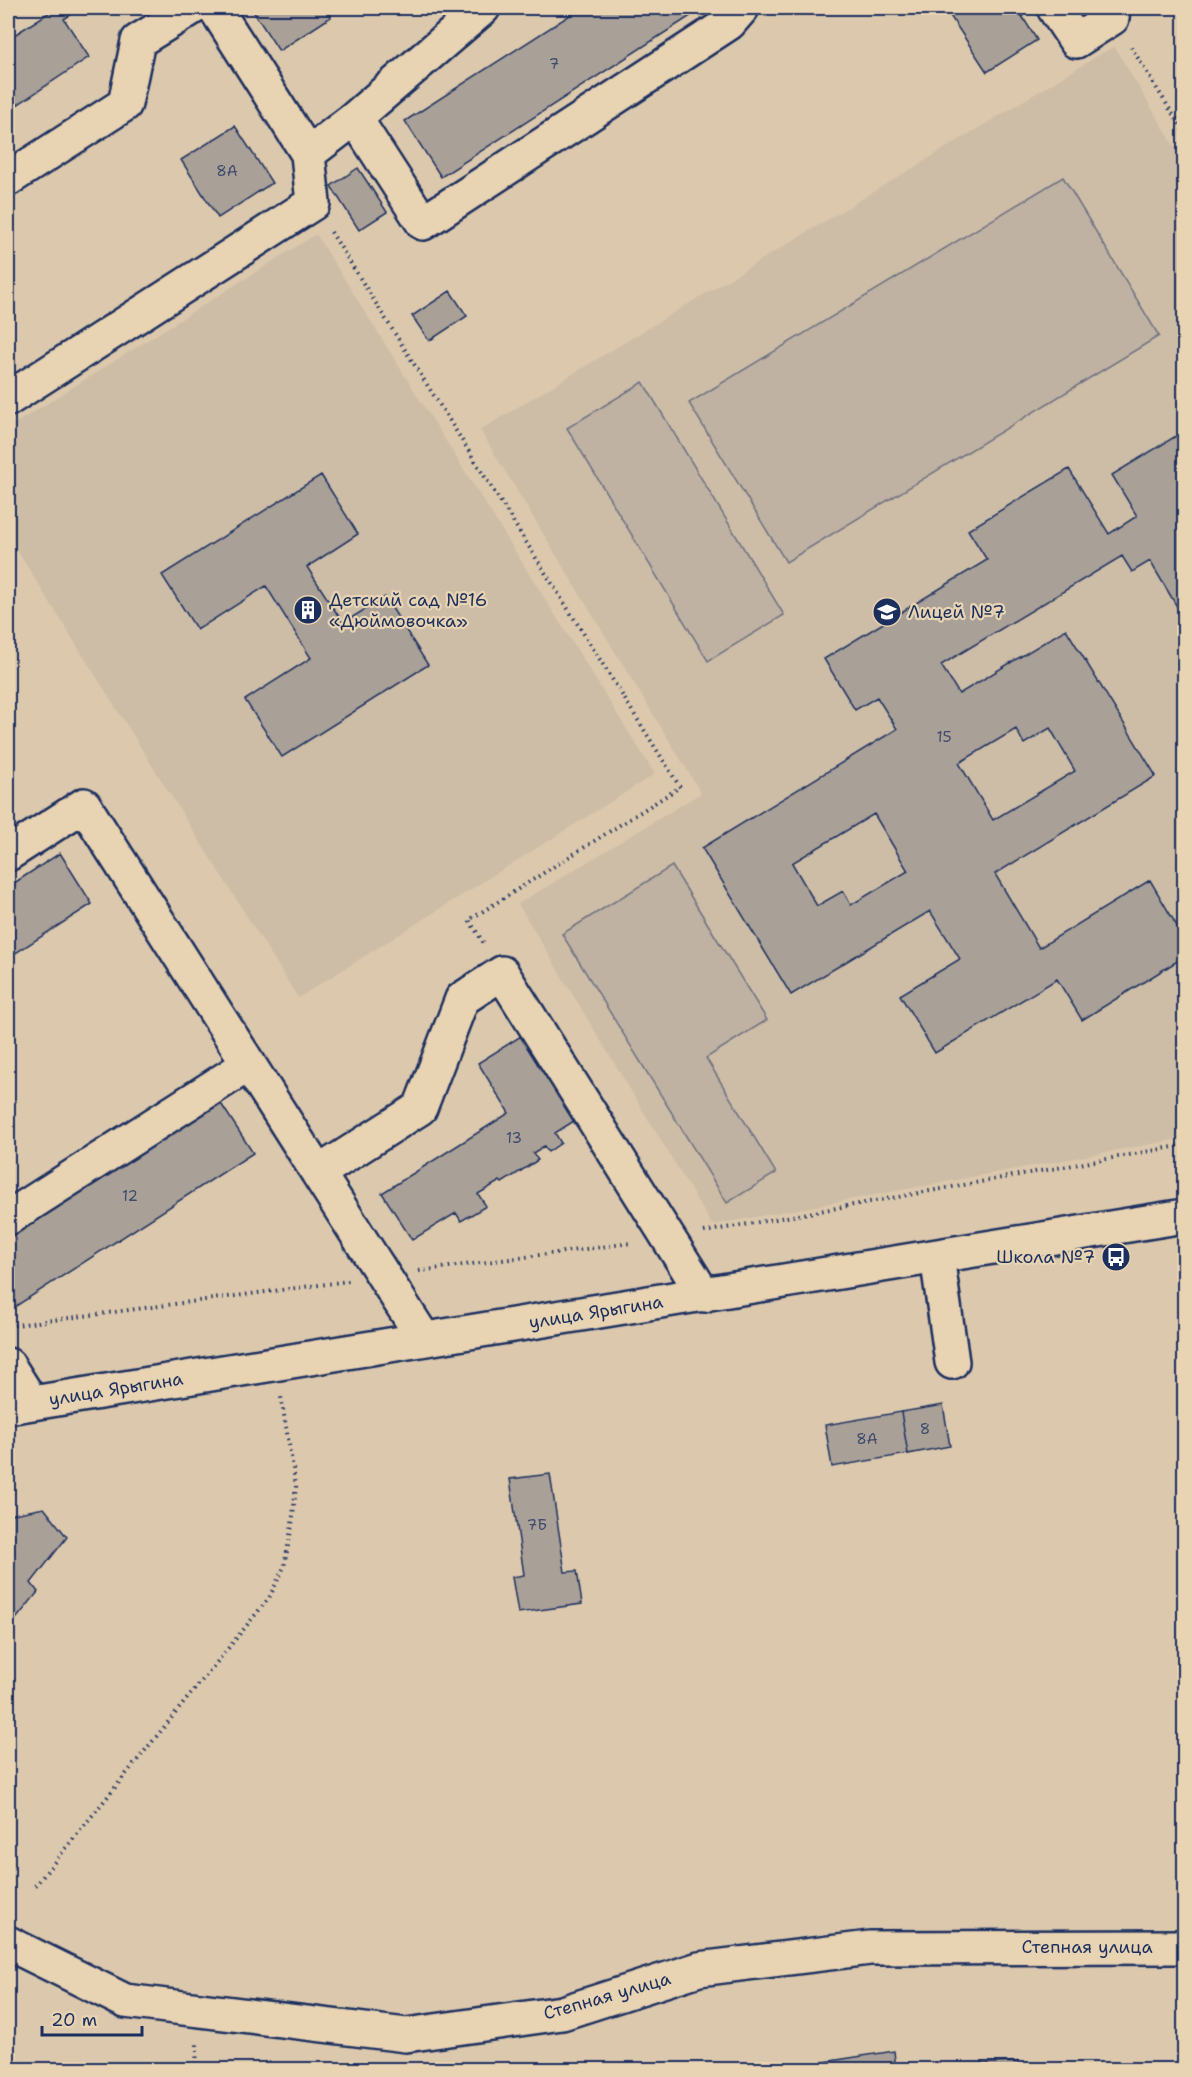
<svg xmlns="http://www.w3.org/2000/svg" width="1192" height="2077" font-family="'Shantell Sans',sans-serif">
<rect width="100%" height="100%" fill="#dcc9ad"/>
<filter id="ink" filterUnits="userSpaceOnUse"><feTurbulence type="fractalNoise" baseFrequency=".0167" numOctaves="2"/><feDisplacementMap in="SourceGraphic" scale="12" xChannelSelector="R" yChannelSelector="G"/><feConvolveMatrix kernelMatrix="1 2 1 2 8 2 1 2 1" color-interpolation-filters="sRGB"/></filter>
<g filter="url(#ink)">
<!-- built -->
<path fill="#cdbda7" d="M1114 46 1184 162V1138L712 1225 518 904 701 793 480 430Z
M316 234 655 774 298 998 8 536V428Z"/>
<!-- green -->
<path fill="#bfb2a2" stroke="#6d7080" stroke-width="1.5" d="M1063 177 1159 336 786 562 689 403Z
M643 382 784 615 708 661 567 428Z
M672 866 767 1020 706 1058 776 1173 727 1203 562 934Z"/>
<!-- building -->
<path fill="#a9a098" stroke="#1b2f5e" stroke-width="1.5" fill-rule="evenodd" d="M56 8H81L64 19 89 57 8 111V39Z
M251 8H325L331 17 279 51Z
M581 8H703L441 177 405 121Z
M945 8H1017L1037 40 987 72Z
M235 126 272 183 218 218 181 160Z
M358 168 387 212 359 230 331 186Z
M450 291 467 316 429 341 412 316Z
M1184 431V607L1179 610 1150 561 1132 572 1122 556 941 665 959 694 1066 629 1156 776 995 874 1039 948 1150 880 1184 938V957L1082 1020 1057 979 935 1053 900 995 960 959 930 911 791 995 702 848 897 729 877 697 855 710 824 659 987 560 968 530 1069 469 1109 534 1137 516 1112 475ZM1050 728 1075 771 993 820 959 763 1016 729 1024 744ZM874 814 908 871 851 905 843 891 817 906 792 863Z
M321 475 358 534 307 567 343 623 385 597 428 665 282 757 245 700 311 658 266 586 197 630 162 575Z
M60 853 92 904 8 958V887Z
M521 1036 574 1121 555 1133 561 1143 548 1152 544 1146 533 1153 538 1160 502 1183 500 1181 478 1194 486 1206 461 1221 456 1213 412 1240 382 1193 509 1113 478 1063Z
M220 1102 253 1153 13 1308 8 1299V1239Z
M943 1405 950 1446 908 1454 901 1412Z
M901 1412 908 1454 832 1467 825 1425Z
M550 1474 565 1572 577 1571 582 1604 518 1613 512 1577 524 1575 510 1479Z
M44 1508 67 1537 31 1583 38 1592 8 1629V1515Z
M894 2051 896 2070H819L818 2063Z
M1018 2062 1019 2070H924V2066Z"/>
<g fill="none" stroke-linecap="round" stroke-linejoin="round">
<!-- minor casing -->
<g stroke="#1b2f5e" stroke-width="38">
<path id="minor" d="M215 8 308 154
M1054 8 1076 41 1112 18 1113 8
M355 118 423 223 729 23 742 8
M8 179 125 104 138 41 192 8
M8 399 313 203 308 154 355 118 483 8
M8 854 84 805 318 1173
M8 1218 249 1064
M937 1256 952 1362
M424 1339 318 1173 420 1108 462 999 502 973 704 1295
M8 1365 32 1403
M8 1407 1184 1216
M8 1943 125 2001 406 2035 562 2013 699 1969 870 1948 1184 1947"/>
</g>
<!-- path -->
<path stroke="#1b2f5e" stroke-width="4" stroke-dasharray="1.5 4.5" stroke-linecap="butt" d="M1131 47 1184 132
M331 232 680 787 469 920 485 945
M704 1232 1184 1145
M419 1271 631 1243
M8 1326 349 1281
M35 1886 269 1598 284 1567 292 1525 296 1486 281 1397
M196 2070 197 2043"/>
<!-- minor -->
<use href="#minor" stroke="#e8d3b2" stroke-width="33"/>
</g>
</g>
<!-- icons -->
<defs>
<g id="building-disc" transform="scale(1.5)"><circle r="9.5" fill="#1b2f5e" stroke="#e8d3b2"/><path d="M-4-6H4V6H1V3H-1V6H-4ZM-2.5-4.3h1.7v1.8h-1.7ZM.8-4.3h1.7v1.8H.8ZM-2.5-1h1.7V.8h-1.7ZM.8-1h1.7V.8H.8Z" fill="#fff"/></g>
<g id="school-disc" transform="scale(1.5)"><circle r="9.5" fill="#1b2f5e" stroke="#e8d3b2"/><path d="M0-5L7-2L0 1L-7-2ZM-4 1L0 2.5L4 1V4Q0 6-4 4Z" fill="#fff"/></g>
<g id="bus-disc" transform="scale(1.5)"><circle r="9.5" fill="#1b2f5e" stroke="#e8d3b2"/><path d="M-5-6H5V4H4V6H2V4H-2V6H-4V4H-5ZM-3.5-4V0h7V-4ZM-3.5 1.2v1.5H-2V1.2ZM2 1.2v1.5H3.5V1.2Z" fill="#fff"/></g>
</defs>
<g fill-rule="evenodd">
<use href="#building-disc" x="308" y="610"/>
<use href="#school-disc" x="887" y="612"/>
<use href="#bus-disc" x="1116" y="1257"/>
</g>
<g text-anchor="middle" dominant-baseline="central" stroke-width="4.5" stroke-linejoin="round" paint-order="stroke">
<!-- number labels -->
<g font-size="15" fill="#3e4b6c">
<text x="554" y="64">7</text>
<text x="227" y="171">8А</text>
<text x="944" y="737">15</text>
<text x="514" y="1138">13</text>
<text x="130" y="1196">12</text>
<text x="925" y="1429">8</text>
<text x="867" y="1439">8А</text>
<text x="537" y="1525">7Б</text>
</g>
<!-- poi labels -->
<g font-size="18" fill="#1b2f5e" stroke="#e8d3b2" text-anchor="start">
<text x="329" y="600">Детский сад №16<tspan x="329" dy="21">«Дюймовочка»</tspan></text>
<text x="908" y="612">Лицей №7</text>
<text x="1095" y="1257" text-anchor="end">Школа №7</text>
</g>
<!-- street labels -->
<g font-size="18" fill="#1b2f5e" stroke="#e8d3b2">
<text transform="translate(596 1312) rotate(-9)">улица Ярыгина</text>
<text transform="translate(116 1389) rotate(-9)">улица Ярыгина</text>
<text x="1087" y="1947">Степная улица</text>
<text transform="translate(607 1996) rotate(-16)">Степная улица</text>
</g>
</g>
<!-- margin -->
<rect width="1192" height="2077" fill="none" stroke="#e8d3b2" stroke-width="30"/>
<rect x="15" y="15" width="1162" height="2047" fill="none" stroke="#1b2f5e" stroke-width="2" filter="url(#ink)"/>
<!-- scale -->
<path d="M42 2026v9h100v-9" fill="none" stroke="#1b2f5e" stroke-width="3"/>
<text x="51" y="2026" font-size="18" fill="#1b2f5e" stroke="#e8d3b2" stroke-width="4.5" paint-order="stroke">20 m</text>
</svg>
